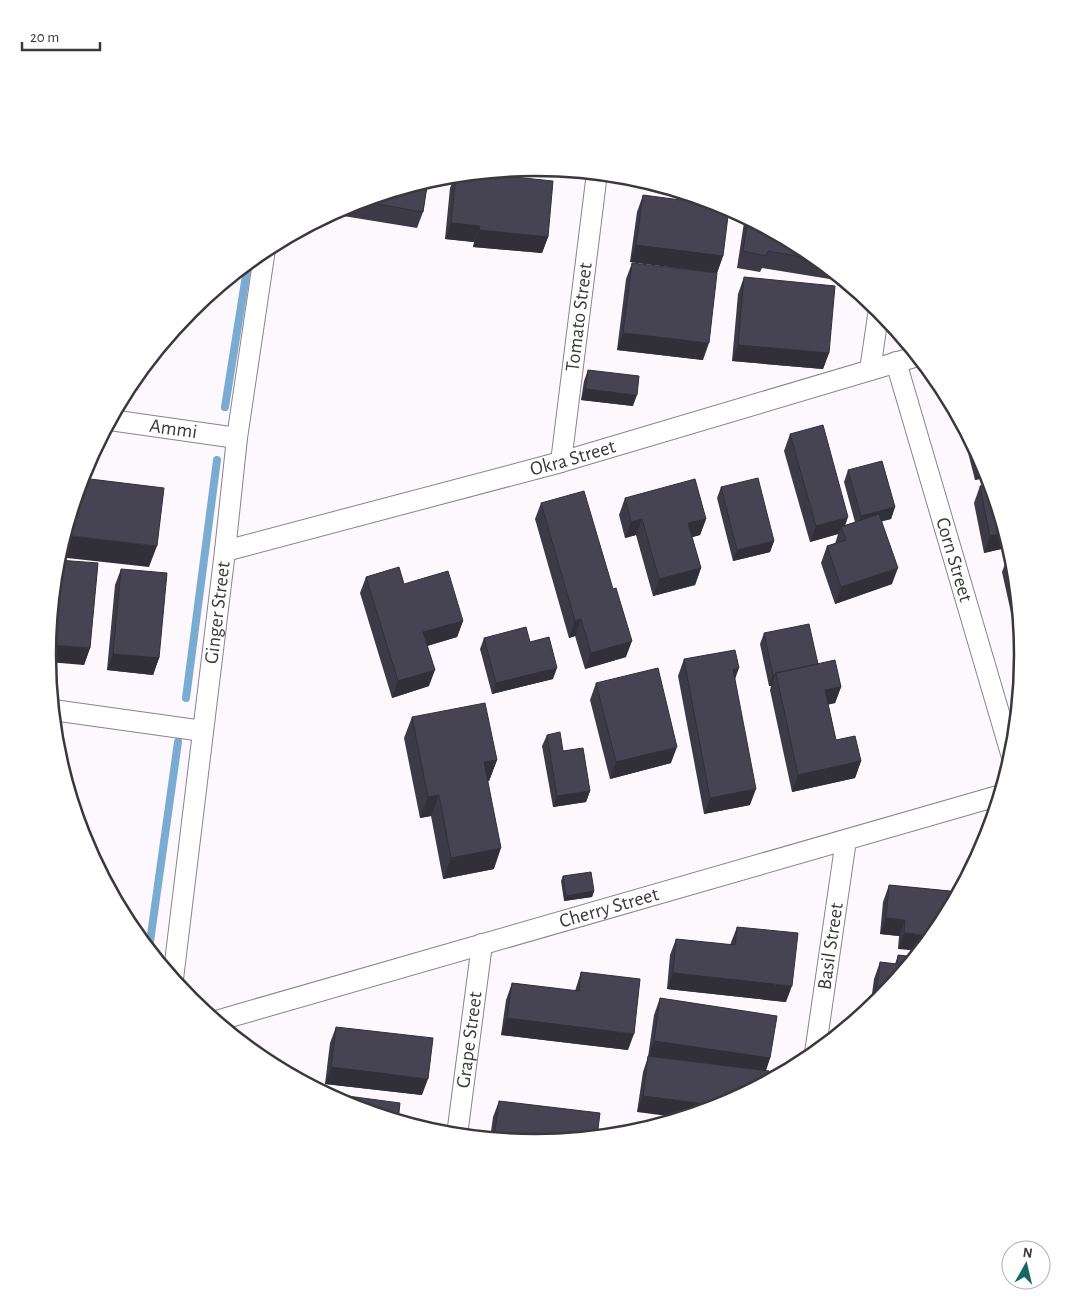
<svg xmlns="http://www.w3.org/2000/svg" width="1071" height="1310" font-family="'Alegreya Sans',sans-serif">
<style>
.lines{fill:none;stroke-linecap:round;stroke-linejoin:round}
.stream{stroke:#7aacd2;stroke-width:8}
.street-casing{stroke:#8c818e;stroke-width:22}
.street{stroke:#fff;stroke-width:20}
.wall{fill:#3c3a47}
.shaded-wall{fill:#313039}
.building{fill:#464452;stroke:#313039}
.labels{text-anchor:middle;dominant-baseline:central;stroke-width:5;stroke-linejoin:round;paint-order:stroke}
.street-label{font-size:20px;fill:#3c373d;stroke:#fff}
.rim{fill:none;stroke:#3c373d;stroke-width:2.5}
</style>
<rect width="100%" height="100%" fill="#fdf8fe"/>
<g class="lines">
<!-- stream -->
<path class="stream" d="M225 407 248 263
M186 698 217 460
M149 949 178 742"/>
<defs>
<g id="street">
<path id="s1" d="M896 362 1012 757"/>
<path d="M870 370 879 309"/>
<path id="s2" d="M110 420 237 438"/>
<path id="s3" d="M561 462 597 173"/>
<path id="s4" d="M225 551 561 462 918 356"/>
<path d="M53 710 203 731"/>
<path id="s5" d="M173 979 225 551 237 438 265 249"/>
<path id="s6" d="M216 1021 1001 795"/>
<path id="s7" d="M815 1053 846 840"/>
<path id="s8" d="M457 1135 482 944"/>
</g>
</defs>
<!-- street casing -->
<use href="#street" class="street-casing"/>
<!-- street -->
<use href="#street" class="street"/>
</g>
<!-- wall -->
<path class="wall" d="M475 173 548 237 542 253 473 247 474 242 445 239 450 188 455 175Z
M428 180 423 212 417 228 331 214 349 204Z
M643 195 723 256 717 273 630 262 637 212Z
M745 216 807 249 842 279V281L762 268 760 272 737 268Z
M632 263 703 360 617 350 626 279Z
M744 277 829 353 823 369 732 361 738 294Z
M588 370 633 406 581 400 584 381Z
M962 423 986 469 989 477 975 480 961 425Z
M790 434 845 525 855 522 844 482 848 470 895 507 891 519 882 521 892 584 835 604 821 563 827 546 835 544 838 534 810 542 784 451Z
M991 484 1010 547 984 553 974 503 980 486Z
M721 487 774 541 770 552 733 561 717 498Z
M625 498 706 519 700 535 692 537 701 568 695 585 653 596 636 535 625 538 619 515Z
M541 503 626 657 585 669 575 636 569 638 535 519Z
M1008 556 1014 560 1020 615 1012 617 1002 572Z
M58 560 90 648 84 665 48 655 57 563Z
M121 569 159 658 153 675 107 670 115 585Z
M366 577 404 584 463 621 457 637 427 646 429 686 392 698 360 593Z
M764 633 818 664 841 687 835 703 828 704 836 740 861 761 855 778 792 792 770 690 771 686H769L760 644Z
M484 638 530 642 553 679 492 694 480 649Z
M684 659 735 679 750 805 704 814 678 676Z
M596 683 671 763 610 779 590 700Z
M412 717 497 760 489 781H488L494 869 443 879 431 816 420 818 404 738Z
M547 735 563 751 590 791 586 802 553 807 542 746Z
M563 876 594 891 592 897 564 901 561 881Z
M889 885 960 892 898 949 899 936 880 934 883 902Z
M737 927 786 1002 667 989 670 955 676 939 730 945Z
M898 955 916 957 880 1000 870 1009 874 979 880 962 895 964Z
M581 972 628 1050 501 1035 506 1000 512 983 575 991Z
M660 998 770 1058 766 1071 637 1112 643 1072 648 1057 654 1015Z
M336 1027 422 1095 325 1084 330 1043Z
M499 1101 535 1143 490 1139 493 1117Z"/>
<!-- shaded-wall -->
<path class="shaded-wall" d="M451 223 480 226 474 242 445 239Z
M479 230 548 237 542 253 473 247Z
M636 245 723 256 717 273 630 262Z
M623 333 709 343 703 360 617 350Z
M738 345 829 353 823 369 732 361Z
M585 389 637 395 633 406 581 400Z
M986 468 989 477 975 480 979 469Z
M895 507 891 519 857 528 861 516Z
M848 517 843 532 841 527 838 534 810 542 816 526Z
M642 519 636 535 625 538 631 522Z
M706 519 700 535 682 540 688 523Z
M1006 533 1010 547 984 553 990 536Z
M64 535 157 546 149 567 58 557Z
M774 541 770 552 733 561 737 550Z
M701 568 695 585 653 596 659 579Z
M898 568 892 584 835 604 841 587Z
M1018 600 1020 615 1012 617Z
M581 619 575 636 569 638 575 621Z
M463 621 457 637 417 649 423 632Z
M632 641 626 657 585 669 591 653Z
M50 645 90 648 84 665 48 662V652Z
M113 654 159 658 153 675 107 670Z
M557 668 553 679 492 694 496 683Z
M739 668 733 685V669Z
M435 670 429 686 392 698 398 681Z
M773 675H775L771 686H769Z
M841 687 835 703 819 707 825 690Z
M677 747 671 763 610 779 616 762Z
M497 760 489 781 477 783 484 762Z
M861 761 855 778 792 792 798 775Z
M756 789 750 805 704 814 710 798Z
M590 791 586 802 553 807 557 796Z
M439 795 431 816 420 818 428 797Z
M501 848 494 869 443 879 451 858Z
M594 891 592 897 564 901 566 896Z
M886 918 905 920 899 936 880 934Z
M904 933 933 936 920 951 898 949Z
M673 973 792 986 786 1002 667 989Z
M507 1018 634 1034 628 1050 501 1035Z
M654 1041 770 1058 764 1074 648 1057Z
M331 1067 428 1079 422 1095 325 1084Z
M643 1096 723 1106 683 1118 637 1112Z"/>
<!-- building -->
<path class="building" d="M475 173 553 181 548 237 479 230 480 226 451 223 456 175Z
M428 180 423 212 359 201Z
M643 195 726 206 729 208 723 256 636 245Z
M748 218 807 249 819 260 768 251 766 256 743 251Z
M632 263 717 273 709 343 623 333Z
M744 277 835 286 829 353 738 345Z
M588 370 639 376 637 395 585 389Z
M823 425 848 517 816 526 790 434Z
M973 442 986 468 979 469Z
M882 461 895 507 861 516 848 470Z
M82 478 164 488 157 546 64 535Z
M758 478 774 541 737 550 721 487Z
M695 479 706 519 688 523 701 568 659 579 642 519 631 522 625 498Z
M991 484 1006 533 990 536 980 486Z
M584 491 613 589 616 588 632 641 591 653 581 619 575 621 541 503Z
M879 514 898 568 841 587 827 546 846 540 841 527Z
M1013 555 1014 560 1018 600 1008 556Z
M58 560 98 563 90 648 50 645Z
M399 567 404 584 448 571 463 621 423 632 435 670 398 681 366 577Z
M121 569 167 573 159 658 113 654Z
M809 624 818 664 776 673 775 675H773L764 633Z
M526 627 530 642 549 637 557 668 496 683 484 638Z
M735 650 739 668 733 669 756 789 710 798 684 659Z
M835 660 841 687 825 690 836 740 855 736 861 761 798 775 776 673Z
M658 668 677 747 616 762 596 683Z
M485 703 497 760 484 762 501 848 451 858 439 795 428 797 412 717Z
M560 732 563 751 583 748 590 791 557 796 547 735Z
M591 872 594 891 566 896 563 876Z
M889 885 960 892 941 926 933 936 904 933 905 920 886 918Z
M737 927 798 933 792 986 673 973 676 939 735 945Z
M898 955 916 957 880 1000 876 1003H875L880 962 897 964Z
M581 972 640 979 634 1034 507 1018 512 983 579 991Z
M660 998 777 1016 770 1058 654 1041Z
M336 1027 433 1038 428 1079 331 1067Z
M648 1056 769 1071 768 1081 723 1106 643 1096Z
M291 1075 305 1078 304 1082Z
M340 1095 400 1103 398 1121 348 1106 339 1101Z
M499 1101 600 1113 597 1137 535 1143 494 1139Z"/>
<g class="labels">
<!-- street labels -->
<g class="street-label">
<text stroke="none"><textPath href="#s3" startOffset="146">Tomato Street</textPath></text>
<text stroke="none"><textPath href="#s2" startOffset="64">Ammi</textPath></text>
<text stroke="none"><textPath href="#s4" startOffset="360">Okra Street</textPath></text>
<text stroke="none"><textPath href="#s1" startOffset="206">Corn Street</textPath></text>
<text stroke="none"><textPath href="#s5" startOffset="369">Ginger Street</textPath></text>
<text stroke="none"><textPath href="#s6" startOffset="409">Cherry Street</textPath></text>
<text stroke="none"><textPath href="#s7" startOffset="108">Basil Street</textPath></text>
<text stroke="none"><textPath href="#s8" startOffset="96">Grape Street</textPath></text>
</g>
</g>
<!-- crop -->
<path d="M0 0H1071V1310H0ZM56 655a479 479 0 1 1 958 0a479 479 0 1 1-958 0Z" fill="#fff" fill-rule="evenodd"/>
<path class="rim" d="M56 655a479 479 0 1 1 958 0a479 479 0 1 1-958 0Z"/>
<!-- north arrow -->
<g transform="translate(1026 1265) rotate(8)"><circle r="24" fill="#ffffff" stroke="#b1afb1"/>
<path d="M0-4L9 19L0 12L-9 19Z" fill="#196663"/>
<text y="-8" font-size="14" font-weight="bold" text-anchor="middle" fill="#3c373d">N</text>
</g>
<!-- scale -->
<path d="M22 42v8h78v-8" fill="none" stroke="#3c373d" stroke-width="2.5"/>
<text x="30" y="42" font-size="15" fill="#3c373d" stroke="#ffffff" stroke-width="4" paint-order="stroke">20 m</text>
</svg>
